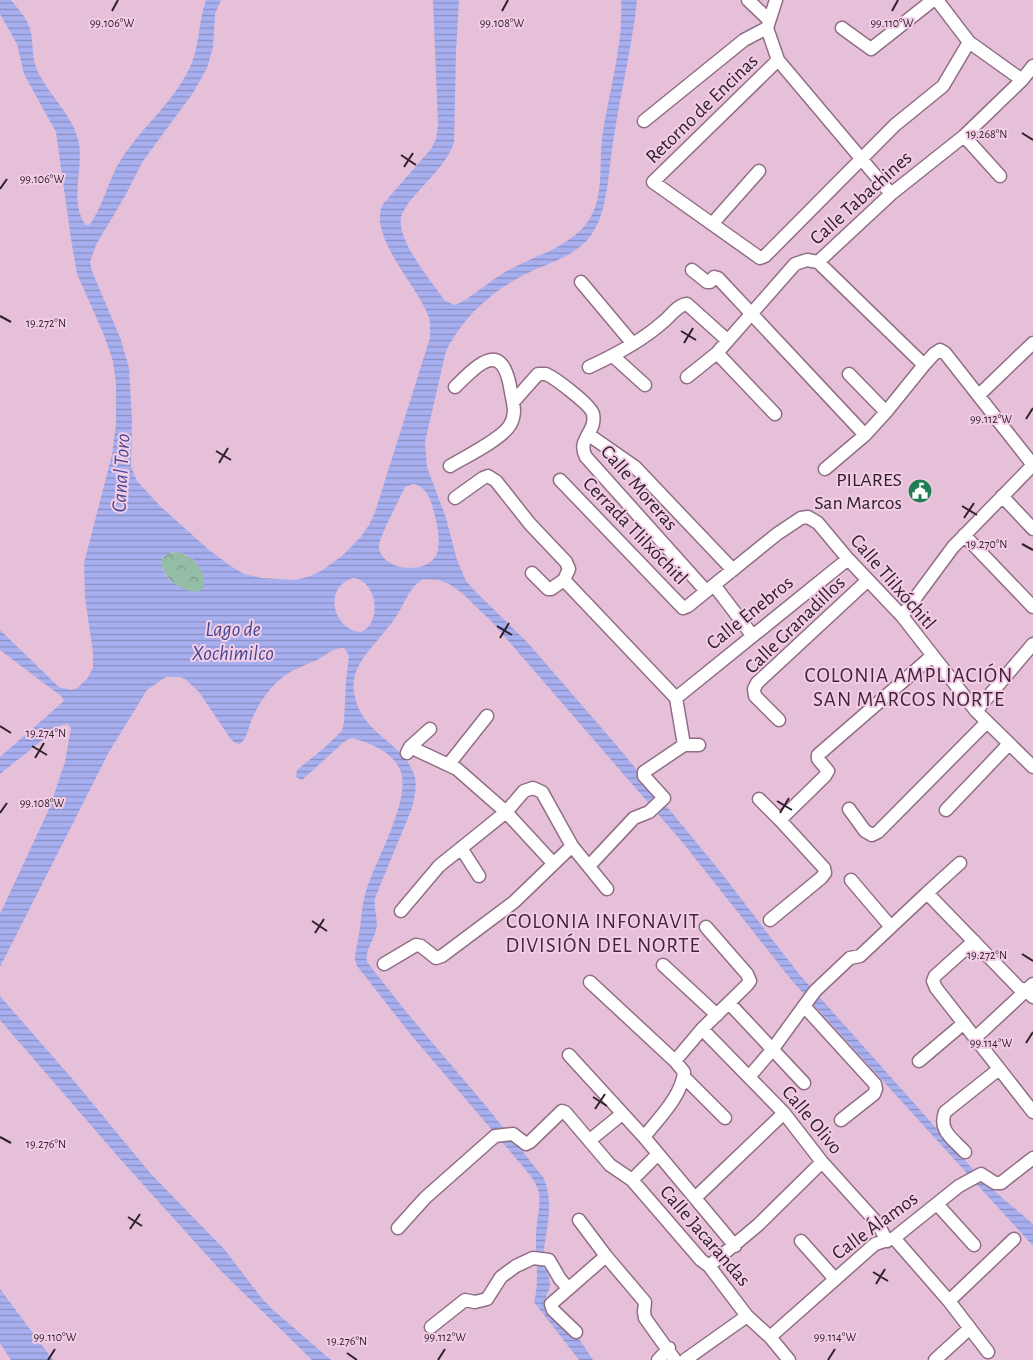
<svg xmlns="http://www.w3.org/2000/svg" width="1033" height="1360" font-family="'Alegreya Sans',sans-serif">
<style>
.park{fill:url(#park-crowns)}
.water{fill:url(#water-rules);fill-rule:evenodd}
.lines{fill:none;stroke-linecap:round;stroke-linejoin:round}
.minor-casing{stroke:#906e85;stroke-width:15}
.minor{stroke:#fff;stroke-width:12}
.ticks{fill:none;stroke:#2f212b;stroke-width:2}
.labels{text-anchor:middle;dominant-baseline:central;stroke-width:4;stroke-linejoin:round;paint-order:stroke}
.street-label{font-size:20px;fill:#2f212b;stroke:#f3cde6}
.poi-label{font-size:20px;fill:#2f212b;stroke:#f3cde6;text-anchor:end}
.water-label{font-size:21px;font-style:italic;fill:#454893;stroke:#f3cde6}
.neighbourhood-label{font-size:21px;letter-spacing:1px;fill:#43253a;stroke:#f3cde6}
.ticks-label{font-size:12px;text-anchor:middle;fill:#2f212b;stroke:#f3cde6;stroke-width:4;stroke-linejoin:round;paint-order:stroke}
</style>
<defs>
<pattern id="park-crowns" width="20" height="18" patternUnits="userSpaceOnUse" patternTransform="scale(1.25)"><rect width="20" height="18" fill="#94bda5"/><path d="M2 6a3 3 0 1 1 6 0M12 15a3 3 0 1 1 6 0" fill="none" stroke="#799987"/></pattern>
<pattern id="water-rules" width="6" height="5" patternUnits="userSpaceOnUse" patternTransform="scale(1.25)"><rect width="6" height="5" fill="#a8afef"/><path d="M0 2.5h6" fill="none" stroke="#898ec2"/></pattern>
</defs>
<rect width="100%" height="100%" fill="#e6c0d9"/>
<!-- park -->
<path class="park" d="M177 552C185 554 191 557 197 564 203 570 211 590 197 593 182 595 159 575 162 558L169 553Z"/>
<!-- water -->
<path class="water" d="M0 0H11C18 9 27 18 30 29 34 43 31 56 37 70 48 94 71 113 78 139 85 166 68 202 86 225H89C100 214 109 179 119 163 139 129 173 104 190 67 200 46 198 22 206 0H221L215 14 213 47 207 68 193 93 143 161 125 196 96 245 90 262 92 271 121 340 129 368 132 421 131 466 137 481 160 506 208 549 229 565 244 574 261 578 296 580 310 576 321 571 342 556 360 538 369 525 375 512 430 338C430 330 431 323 428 315 418 287 367 235 383 204L431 149 436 139 438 125 433 0H459L456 51 454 143C448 159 437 171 425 184 417 193 407 203 402 214 393 237 432 282 445 301L455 305C472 298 486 283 502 274 530 256 570 249 589 220 604 197 599 165 602 139 608 95 624 44 621 0H637C632 48 620 95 613 143 610 161 609 181 605 199 602 216 595 235 581 246 564 260 543 265 524 275 491 291 462 319 446 351L425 442 427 467 446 518 457 560 466 581 476 592 528 643 618 747 719 870 799 974 986 1184 1033 1224V1246L793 982 683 843 492 622 462 593 449 584 439 580 423 579C410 587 406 600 399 612 395 619 390 625 385 631 375 644 360 658 355 675 353 682 353 690 355 697 363 736 406 743 415 778 417 788 414 799 412 808L375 898C373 909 379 919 376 930 373 942 365 950 367 962L408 1014 486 1106 543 1177C555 1202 546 1230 543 1257 544 1267 550 1276 550 1285 550 1291 545 1294 546 1301L578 1337 593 1360H579L534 1302C540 1280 535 1258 536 1236 536 1222 541 1207 539 1193 537 1184 531 1176 525 1169L412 1036 357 966 355 960C355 951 358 942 359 934 362 917 362 900 368 885 378 857 407 805 402 776 398 754 371 743 352 738L345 741 302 780 296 777 297 770 324 748 342 731 344 722 346 681 349 656 344 648C334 647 325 656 317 660 308 664 300 667 292 671 274 681 261 699 253 717 248 726 248 738 240 744L235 743 230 738 199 692 185 679 180 677H166L147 690 109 752 0 967V914L49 809 65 762 71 728 68 724 61 725 0 774V757L64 701 61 696 0 650V630L59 687 71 690 77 688 87 679 93 668V653L85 598 84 563 112 455 116 424V384L113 361 104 335 77 274 71 239 56 132 24 74 17 44 0 14ZM413 484C424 485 429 496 432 505 436 518 443 546 435 557 423 575 381 570 379 547 379 536 400 499 405 487ZM172 552C208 550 221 616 172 582 165 576 161 568 162 558L166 555ZM353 578C377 580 383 623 361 632 332 629 323 587 353 578Z
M0 996 75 1082 151 1174 225 1250 260 1296 272 1309 331 1360H312L221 1271 121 1160 0 1020Z
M0 1289 53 1360H11L0 1343Z"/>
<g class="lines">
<defs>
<path id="minor" d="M748 0 769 20
M776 0 767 28 778 60 891 194
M937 0 969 42 1022 80
M842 28 871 49 933 0
M778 60 653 182 760 258 765 256 895 125 943 86 969 42
M644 121 744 40 767 28
M964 136 1000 176
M712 224 759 171
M818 262 924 365 934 354 940 350 945 353 1033 465
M692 270 707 282H710L714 277 718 278 865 435
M581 282 633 344
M717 353 775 414
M613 356 645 385
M589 367C615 355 642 341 663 322 671 316 677 305 687 304L727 340
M849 374 886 412
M687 377 717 353 795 264 807 260 818 262 891 194 964 136 1022 80 1033 66
M979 395 1033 343
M514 401 538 374C540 374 544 374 546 374 555 378 591 405 593 414 597 433 576 439 586 457L706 591
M589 435 635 467 733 570
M450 466C465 457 502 439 510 425 517 413 513 404 511 392 503 339 480 362 455 387
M825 469 865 435 886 412 924 365
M560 480 683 608 688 606 777 534 801 518 808 517 818 523 848 559 902 616 976 711 1033 767
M1002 496 1033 529
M455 498 483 478 488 476 496 481 530 524 566 562 569 569 564 580 551 589H548L532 573
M964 535 1033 607
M564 580 676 698 684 745H699
M714 585 752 635
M902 616 953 547 1033 465
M676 698 848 559
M976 711 1033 644
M779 720 755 696 754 689 757 683 868 580
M410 747 457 769 506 812 553 863
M407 753 410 747 430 729
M449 764 487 716
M759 799 780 820
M849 809 865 831 872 835 878 832 986 723
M946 810 1009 744
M461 848 479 876
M589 866 634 818 649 812 664 798 644 776V772L684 745
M851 880 891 927
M927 893 960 863
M401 911 439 866 506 812 524 791 533 788 542 792 572 846 607 889
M770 920 821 878 825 873 824 868 780 820 825 776 828 771 818 759V755L932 656
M974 941 935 976 933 981 936 988 1033 1112
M384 964 416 945 421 946 436 958 442 956 514 902 572 846
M663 965 717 1015
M590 982 675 1061
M729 1003 804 1083
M804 1006 875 1084 876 1089 874 1094 841 1120
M702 1029 784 1113 822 1162 878 1224 887 1241
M975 1038 1033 984
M569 1055 644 1137 735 1246
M919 1061 964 1023
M684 1077 725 1118
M749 1077 772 1050 815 991 850 958 860 956 927 893 1019 988 1026 990 1033 997
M644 1137C658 1119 682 1096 684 1072L675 1061 702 1029 747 985 750 981 747 974 706 927
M590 1140 622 1114
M965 1152C953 1139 938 1131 945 1112L999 1069
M632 1180 658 1154
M696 1197 784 1113
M937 1204 974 1245
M579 1220 606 1256 645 1302 644 1312 645 1318 675 1360
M398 1228 425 1198 495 1136 513 1134 526 1144 530 1142 562 1111 565 1112 610 1165 632 1180 701 1260 709 1266 747 1316 770 1337 789 1360
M894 1238 949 1301 988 1352
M801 1241 835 1279
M709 1266 758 1225 822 1162
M949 1301 1014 1239
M431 1327 465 1300 475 1302 487 1299 501 1277 516 1266 533 1258 549 1260 560 1279 568 1288
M576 1332 553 1310 551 1304 606 1256
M770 1337 875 1244 894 1238 959 1186 981 1174 995 1183H1001L1033 1158
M658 1360 669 1348
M685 1360 747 1316
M935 1360 970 1328"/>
</defs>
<!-- minor casing -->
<use href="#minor" class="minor-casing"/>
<!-- minor -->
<use href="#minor" class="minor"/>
</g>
<!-- ticks -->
<path class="ticks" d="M112 11 118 0M502 11 508 0M892 11 898 0M1022 133 1033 140M401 155 416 165M404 167 413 153M0 189 7 179M0 316 11 322M681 331 696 340M684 343 693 328M1026 419 1033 408M216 451 231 460M219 463 228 448M962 506 977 515M964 518 974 503M1022 544 1033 550M497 626 512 635M500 638 509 623M0 726 11 733M32 746 47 755M35 758 44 743M777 801 792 810M0 813 7 803M780 813 789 798M312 921 327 931M315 933 324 919M1022 954 1033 961M1026 1043 1033 1032M593 1097 607 1106M595 1109 605 1094M0 1137 11 1143M128 1217 142 1226M130 1229 140 1214M873 1272 888 1281M876 1284 885 1269M347 1353 357 1360M48 1360 55 1349M438 1360 445 1349M828 1360 835 1349"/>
<!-- icons -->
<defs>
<symbol id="civic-disc" viewBox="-11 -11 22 22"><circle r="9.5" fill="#217d53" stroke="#f3cde6"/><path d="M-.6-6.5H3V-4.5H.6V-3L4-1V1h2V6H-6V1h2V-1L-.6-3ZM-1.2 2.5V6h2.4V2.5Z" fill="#fff"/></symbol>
</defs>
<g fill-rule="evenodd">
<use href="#civic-disc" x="906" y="477" width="28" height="28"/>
</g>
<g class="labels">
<!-- street labels -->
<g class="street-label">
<text transform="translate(702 109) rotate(-44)">Retorno de Encinas</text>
<text transform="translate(861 198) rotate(-42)">Calle Tabachines</text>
<text transform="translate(639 488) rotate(49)">Calle Moreras</text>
<text transform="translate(635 531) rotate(46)">Cerrada Tlilxóchitl</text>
<text transform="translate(893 582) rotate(49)">Calle Tlilxóchitl</text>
<text transform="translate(750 613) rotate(-39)">Calle Enebros</text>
<text transform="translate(795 625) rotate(-44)">Calle Granadillos</text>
<text transform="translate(812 1120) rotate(50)">Calle Olivo</text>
<text transform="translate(875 1226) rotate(-36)">Calle Álamos</text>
<text transform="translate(705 1236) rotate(49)">Calle Jacarandas</text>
</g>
<!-- poi labels -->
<g class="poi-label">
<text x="902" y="480">PILARES<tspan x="902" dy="23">San Marcos</tspan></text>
</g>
<!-- water labels -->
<g class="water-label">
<text transform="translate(121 473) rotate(-87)">Canal Toro</text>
<text x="233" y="629">Lago de<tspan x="233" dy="24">Xochimilco</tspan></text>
</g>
<!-- neighbourhood labels -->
<g class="neighbourhood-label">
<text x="909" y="675">COLONIA AMPLIACIÓN<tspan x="909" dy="24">SAN MARCOS NORTE</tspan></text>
<text x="603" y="921">COLONIA INFONAVIT<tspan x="603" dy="24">DIVISIÓN DEL NORTE</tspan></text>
</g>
</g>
<g class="ticks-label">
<text x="112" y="27">99.106°W</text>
<text x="502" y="27">99.108°W</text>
<text x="892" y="27">99.110°W</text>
<text x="987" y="138">19.268°N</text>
<text x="42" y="183">99.106°W</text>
<text x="46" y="327">19.272°N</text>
<text x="991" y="423">99.112°W</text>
<text x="987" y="548">19.270°N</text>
<text x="46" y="737">19.274°N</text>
<text x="42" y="807">99.108°W</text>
<text x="987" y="959">19.272°N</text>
<text x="991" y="1047">99.114°W</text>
<text x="46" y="1148">19.276°N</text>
<text x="55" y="1341">99.110°W</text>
<text x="445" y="1341">99.112°W</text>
<text x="835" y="1341">99.114°W</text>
<text x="347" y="1345">19.276°N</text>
</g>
</svg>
